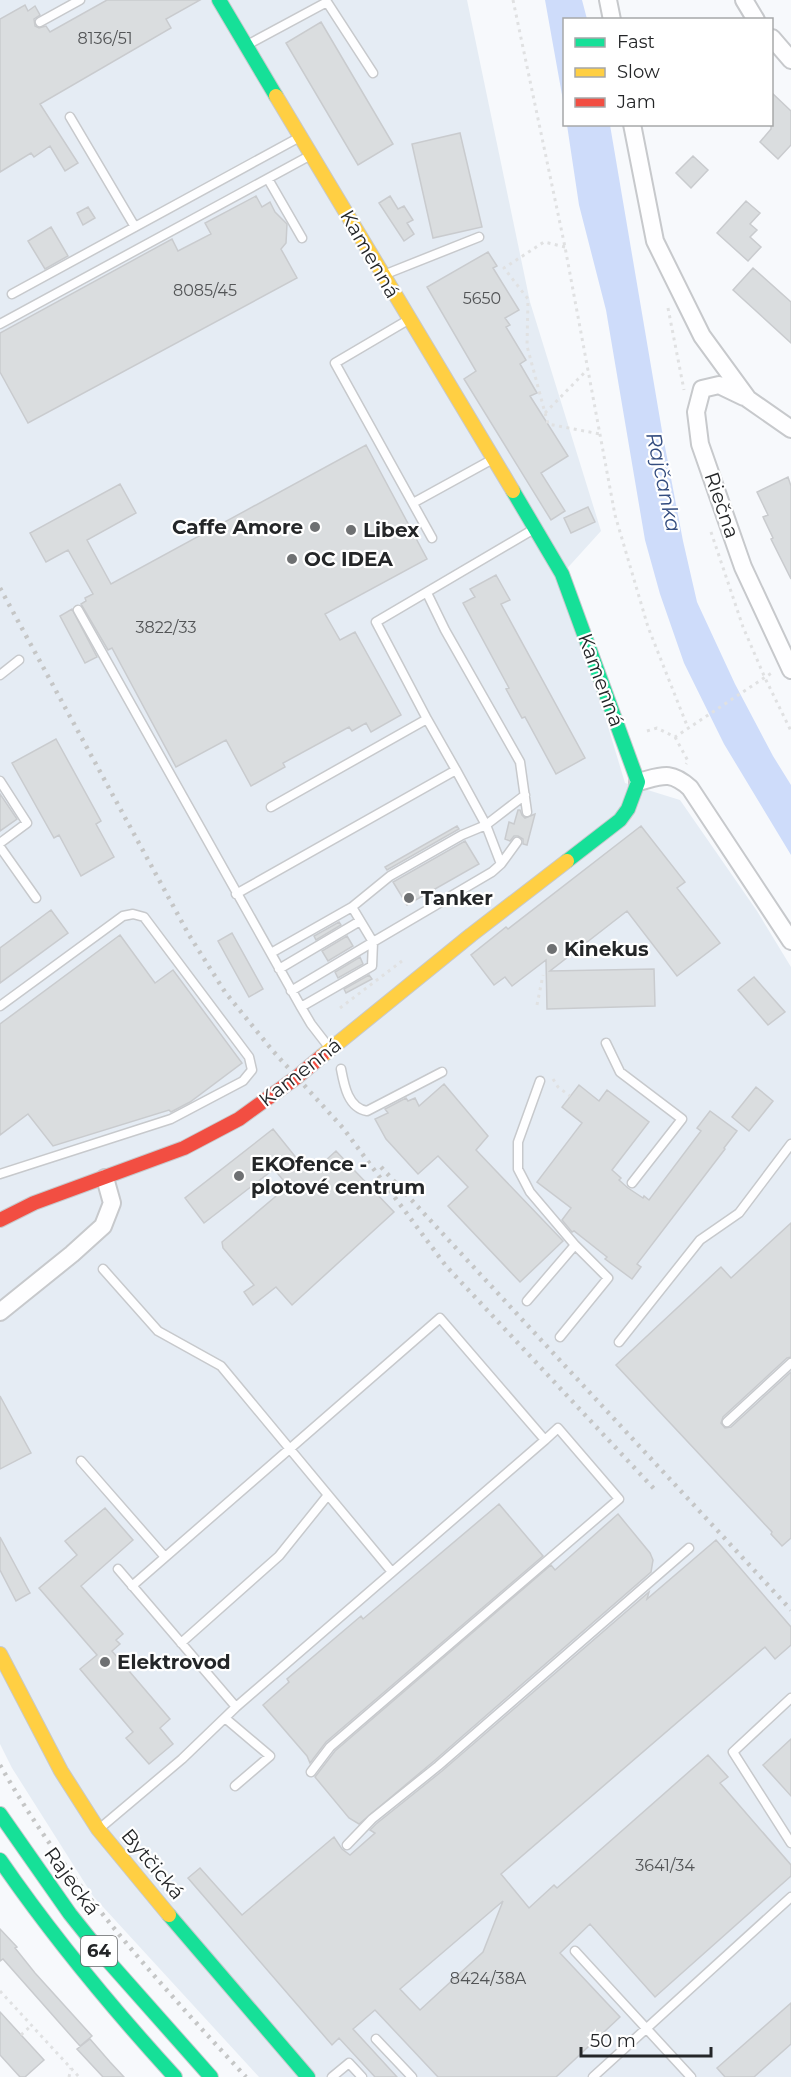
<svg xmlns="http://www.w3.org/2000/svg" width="791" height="2077" font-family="Montserrat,sans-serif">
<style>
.built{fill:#e5ecf4}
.water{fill:#cedcfa}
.building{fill:#dadddf;stroke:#c9cbce;stroke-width:1.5;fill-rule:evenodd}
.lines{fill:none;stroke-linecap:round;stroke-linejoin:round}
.lane-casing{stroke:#c7c9cc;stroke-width:11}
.street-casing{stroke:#c7c9cc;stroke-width:20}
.fast-casing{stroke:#c7c9cc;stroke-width:16}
.slow-casing{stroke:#c7c9cc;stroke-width:16}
.jam-casing{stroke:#c7c9cc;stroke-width:16}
.path{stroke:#e0e1e2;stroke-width:3;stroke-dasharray:3 4.5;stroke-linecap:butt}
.lane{stroke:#fefeff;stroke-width:8}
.street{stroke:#fefeff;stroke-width:16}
.fast{stroke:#16e098;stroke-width:14}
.slow{stroke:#ffcf43;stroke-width:14}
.jam{stroke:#f24e42;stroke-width:14}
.rail{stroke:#c5c6c6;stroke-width:4.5;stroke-dasharray:3 6;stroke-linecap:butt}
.poi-dot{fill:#6e7072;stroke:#fff;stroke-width:2}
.labels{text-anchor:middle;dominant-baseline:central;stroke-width:4.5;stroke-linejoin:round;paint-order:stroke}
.number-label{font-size:16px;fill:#525456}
.shield{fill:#fff;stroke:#666768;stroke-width:1.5}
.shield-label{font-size:18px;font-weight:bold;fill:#242628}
.street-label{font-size:20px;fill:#242628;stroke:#fff}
.poi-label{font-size:20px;font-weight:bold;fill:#242628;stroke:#fff;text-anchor:start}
.water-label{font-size:21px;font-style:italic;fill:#334c7f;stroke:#fff}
</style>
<rect width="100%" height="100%" fill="#f7f9fc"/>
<!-- built -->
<path class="built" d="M0 0H467L530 302 601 531 562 574 625 783 680 800 757 911 791 967V2077H259L93 1896 12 1768 0 1744Z"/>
<!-- water -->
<path class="water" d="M545 0H582L587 19 564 20V106Z
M567 125H610L662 431 683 541 697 602 735 684 773 756 791 785V855L724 744 684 663 660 594 645 540 606 310 579 205Z"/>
<!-- building -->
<path class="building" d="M107 0H200L166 19 171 28 40 104 78 163 65 171 50 146 34 157 31 153 0 172V19L25 5 28 11 35 6 40 15 34 19 35 26 39 28 46 26 50 32Z
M321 22 393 144 358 165 286 43Z
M771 92 791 111V145L778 159 760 142 771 129Z
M460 133 482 227 433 238 412 144Z
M693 156 708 170 691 188 676 173Z
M256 196 262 207 270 202 275 212 287 224 286 243 281 249 297 278 28 423 0 372V333L172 239 178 251 211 234 205 223Z
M390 196 398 209 404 206 413 220 407 223 414 234 404 241 379 203Z
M746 201 760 213 750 224 757 230 750 237 761 247 748 261 717 233Z
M88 207 95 218 83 225 77 213Z
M51 227 68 256 45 269 28 241Z
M488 252 497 266 493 268 519 310 505 318 510 325 506 327 526 360 520 364 537 393 530 396 568 456 541 473 565 511 551 520 464 379 476 371 427 287Z
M753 268 791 302V343L733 290Z
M366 445 427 559 325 614 340 640 355 632 401 715 371 732 366 723 352 731 349 727 283 763 285 767 251 786 226 740 176 767 112 648 108 650 81 604 86 601 85 598 93 594 68 550 46 562 30 533 120 484 136 513 87 540 111 584Z
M788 477 791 486V579L771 539 773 538 763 517 768 515 757 492Z
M588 507 595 522 571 533 564 518Z
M496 575 510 600 501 604 585 758 556 774 525 717 522 718 506 689 509 688 463 603 475 597 470 589Z
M72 609 97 657 85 663 60 616Z
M56 739 101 821 96 824 114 857 81 876 59 835 54 838 12 763Z
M0 794 17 819 0 831Z
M518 810H520L522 815 525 818 535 814 527 845 523 844V839L518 836H514L510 841 505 839 509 822 514 824Z
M457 826 459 829 387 870 385 867Z
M641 826 685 882 677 888 720 943 677 976 627 911 550 971 654 969 655 1006 547 1009 546 960 512 986 505 977 494 985 471 955 506 927 508 929Z
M465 841 479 864 407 905 393 882Z
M51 910 68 933 0 983V948Z
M339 922 341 925 316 940 314 936Z
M232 933 263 989 249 997 218 941Z
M120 935 155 983 173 970 242 1063 190 1102 171 1112 169 1110 53 1146 28 1114 0 1135V1024Z
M347 936 353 946 328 961 322 951Z
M360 957 363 964 338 978 335 972Z
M369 975 372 979 346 993 344 989Z
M754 977 785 1012 768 1025 738 990Z
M444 1084 488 1136 476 1150 563 1241 520 1282 448 1206 468 1187 438 1156 418 1174 386 1139 375 1119 388 1113 385 1109 406 1098 408 1101 415 1098 419 1106Z
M579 1085 599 1101 607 1090 649 1122 612 1170 621 1178 619 1180 628 1188 643 1198 644 1196 649 1200 701 1131 697 1128 710 1111 737 1131 724 1148 725 1149 637 1264 641 1267 632 1279 605 1259 607 1257 574 1231 572 1232 562 1220 571 1208 537 1182 582 1123 562 1107Z
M756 1087 773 1101 749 1131 732 1117Z
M273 1129 306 1170 310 1167 314 1171 336 1151 394 1212 292 1305 276 1287 253 1305 244 1292 254 1285 223 1248 222 1242 288 1186 274 1169 204 1223 185 1198Z
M791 1223V1357L787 1358 723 1417 721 1423 725 1428 731 1427 791 1372V1538L782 1546 771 1534 772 1532 616 1365 721 1267 731 1278Z
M0 1396 31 1453 0 1469Z
M499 1504 543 1556 326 1742 310 1763 307 1756 263 1705 289 1682 287 1679 361 1616 363 1619Z
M105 1508 133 1540 81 1586 123 1634 116 1640 120 1644 112 1651 170 1719 160 1728 173 1744 149 1764 126 1738 133 1732 80 1669 97 1655 39 1588 77 1555 65 1541Z
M618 1514 650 1553 653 1560 651 1572 434 1761 359 1824 349 1818 315 1777 335 1751 551 1565 555 1570Z
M0 1537 30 1593 16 1601 0 1570Z
M716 1540 791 1627V1645L775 1659 765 1647 501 1874 529 1908 554 1885 557 1888 708 1755 728 1777 720 1783 791 1865V1876L655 1997 590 1924 560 1953 620 2017 556 2077H438L375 2010 353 2029 397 2077H375L339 2038 332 2045 188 1878 200 1868 242 1915 334 1837 342 1849 350 1855 375 1833 370 1830 376 1824 442 1771 649 1592 647 1599ZM503 1901 483 1952 420 2010 400 1989Z
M791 1739V1796L763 1765Z
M0 1929 17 1947 15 1948 35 1973 92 2036 80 2046 3 1959 0 1961Z
M791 2003V2044L754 2077H725L717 2068Z
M0 2012 44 2060 25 2077H20L0 2055Z
M90 2039 110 2062 124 2077H103L77 2049Z"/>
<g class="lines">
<defs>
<path id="lane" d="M40 22 80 0
M249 44 327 2 373 73
M70 117 135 227
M268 179 302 238
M386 274 479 237
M12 294 298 138
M408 320 335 363 432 538
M0 324 311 155
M413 503 493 459
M427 593 445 630 520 762 527 812
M78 610 301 1007 311 1024 328 1046
M0 675 19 660
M456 770 427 719 376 622 534 529
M0 781 27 823 0 843
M271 807 427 719
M0 847 36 898
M501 864 517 842
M236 894 456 770 486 825 501 864 492 872 373 942 372 966 301 1007
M352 907 390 876 462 835 486 825 525 795
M271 953 352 907 373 942 291 991
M279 969 360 921
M0 1006 123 916 133 914 144 917 249 1057 252 1070 243 1081 171 1119 0 1174
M606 1043 620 1072 682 1119 632 1183
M341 1069C344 1085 348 1108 367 1111L442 1072
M540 1081 518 1142V1169L530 1192 575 1245 608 1278 560 1337
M103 1269 158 1331 221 1366 392 1572
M527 1301 575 1245
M619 1342 700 1240 739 1213 791 1144
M727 1422 791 1363
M81 1461 165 1557
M118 1569 236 1707
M181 1643 279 1556 328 1495
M791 1698 733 1752 791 1843
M225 1718 270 1756 235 1786
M311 1772 330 1747 619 1499 558 1428 545 1440
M99 1829 182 1759 236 1707 545 1440 440 1318 132 1586
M347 1845 372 1819 438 1766 689 1548
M575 1951 691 2077
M376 2039 412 2077
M332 2077 349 2063 362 2077
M593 2077 791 1897"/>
<path id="street" d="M608 0 612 20
M744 0 756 20
M772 38 791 60
M632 124 655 241 702 336 748 399 791 429
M744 397 719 385 702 389 696 412 700 444 743 567 791 670
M638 782C662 776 670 770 690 788L791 941
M0 1312 72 1254 103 1226 112 1203 105 1178"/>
<path id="fast" d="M219 0 276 96
M513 491 562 574 638 782 628 809 620 820 567 861
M0 1814 70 1914 102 1954 211 2077
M0 1860C53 1937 112 2008 175 2077
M169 1915 308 2077"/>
<path id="slow" d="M276 96 513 491
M322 1056 471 935 567 861
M0 1654 61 1771 98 1829 169 1915"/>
<path id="jam" d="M0 1220 34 1203 184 1148 239 1119 297 1077 322 1056"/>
</defs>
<!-- lane casing -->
<use href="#lane" class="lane-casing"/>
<!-- street casing -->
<use href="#street" class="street-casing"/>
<!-- fast casing -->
<use href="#fast" class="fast-casing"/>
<!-- slow casing -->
<use href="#slow" class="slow-casing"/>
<!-- jam casing -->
<use href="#jam" class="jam-casing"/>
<!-- path -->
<path class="path" d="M513 0 565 247 615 515 648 627 688 728
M565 247 544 242 504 268 528 299 527 346 548 424 600 434
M668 308 684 390
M545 413 588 369
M711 532 743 627 765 678 791 731
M647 731 657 728 675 737 773 672
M675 737 688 761 686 764
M537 1005 543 975
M340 1008 402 961
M553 1079 558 1087 570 1096
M0 1991 79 2077
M21 2035 32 2025
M69 2077 71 2068"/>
<!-- lane -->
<use href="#lane" class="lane"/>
<!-- street -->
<use href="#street" class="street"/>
<!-- fast -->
<use href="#fast" class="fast"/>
<!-- slow -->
<use href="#slow" class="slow"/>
<!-- jam -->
<use href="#jam" class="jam"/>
<!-- rail -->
<path class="rail" d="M0 588 189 935 225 992 272 1050 343 1128 446 1266 657 1492
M381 1167 791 1610
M0 1765C66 1881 155 1979 246 2077"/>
</g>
<!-- markers -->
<g class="poi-dot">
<circle cx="315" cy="527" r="6"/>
<circle cx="351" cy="530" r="6"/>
<circle cx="292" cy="559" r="6"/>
<circle cx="409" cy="898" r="6"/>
<circle cx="552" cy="949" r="6"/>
<circle cx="239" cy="1176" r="6"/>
<circle cx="105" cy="1662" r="6"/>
</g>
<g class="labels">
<!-- number labels -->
<g class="number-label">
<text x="105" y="38">8136/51</text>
<text x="205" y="290">8085/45</text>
<text x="482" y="298">5650</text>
<text x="166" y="627">3822/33</text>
<text x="665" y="1865">3641/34</text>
<text x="488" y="1978">8424/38A</text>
</g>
<!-- shield labels -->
<rect class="shield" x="81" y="1936" width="36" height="30" rx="4.5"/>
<g class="shield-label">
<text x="99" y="1951">64</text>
</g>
<!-- street labels -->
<g class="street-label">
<text transform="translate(370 254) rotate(60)">Kamenná</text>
<text transform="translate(722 505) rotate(71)">Riečna</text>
<text transform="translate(601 680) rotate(70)">Kamenná</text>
<text transform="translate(300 1072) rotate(-38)">Kamenná</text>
<text transform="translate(153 1864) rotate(50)">Bytčická</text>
<text transform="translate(72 1881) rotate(54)">Rajecká</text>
</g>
<!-- poi labels -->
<g class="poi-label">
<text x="303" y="527" text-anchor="end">Caffe Amore</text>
<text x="363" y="530">Libex</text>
<text x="304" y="559">OC IDEA</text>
<text x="421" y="898">Tanker</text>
<text x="564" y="949">Kinekus</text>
<text x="251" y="1164">EKOfence -<tspan x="251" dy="23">plotové centrum</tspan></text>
<text x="117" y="1662">Elektrovod</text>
</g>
<!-- water labels -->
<g class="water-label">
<text transform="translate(664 482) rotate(78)">Rajčanka</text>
</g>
</g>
<!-- legend -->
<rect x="563" y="18" width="210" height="108" fill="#ffffff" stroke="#a7a8a9" stroke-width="1.5"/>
<rect x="575" y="38" width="30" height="9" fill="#16e098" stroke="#a7a8a9" stroke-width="1.5"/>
<text x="617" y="48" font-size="18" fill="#242628">Fast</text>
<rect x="575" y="68" width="30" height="9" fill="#ffcf43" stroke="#a7a8a9" stroke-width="1.5"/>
<text x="617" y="78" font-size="18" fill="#242628">Slow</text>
<rect x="575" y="98" width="30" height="9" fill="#f24e42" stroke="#a7a8a9" stroke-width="1.5"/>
<text x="617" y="108" font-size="18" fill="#242628">Jam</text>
<!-- scale -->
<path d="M581 2047v9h130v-9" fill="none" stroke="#242628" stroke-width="3"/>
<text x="590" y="2047" font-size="18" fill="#242628" stroke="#ffffff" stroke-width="4.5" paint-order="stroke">50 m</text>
</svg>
